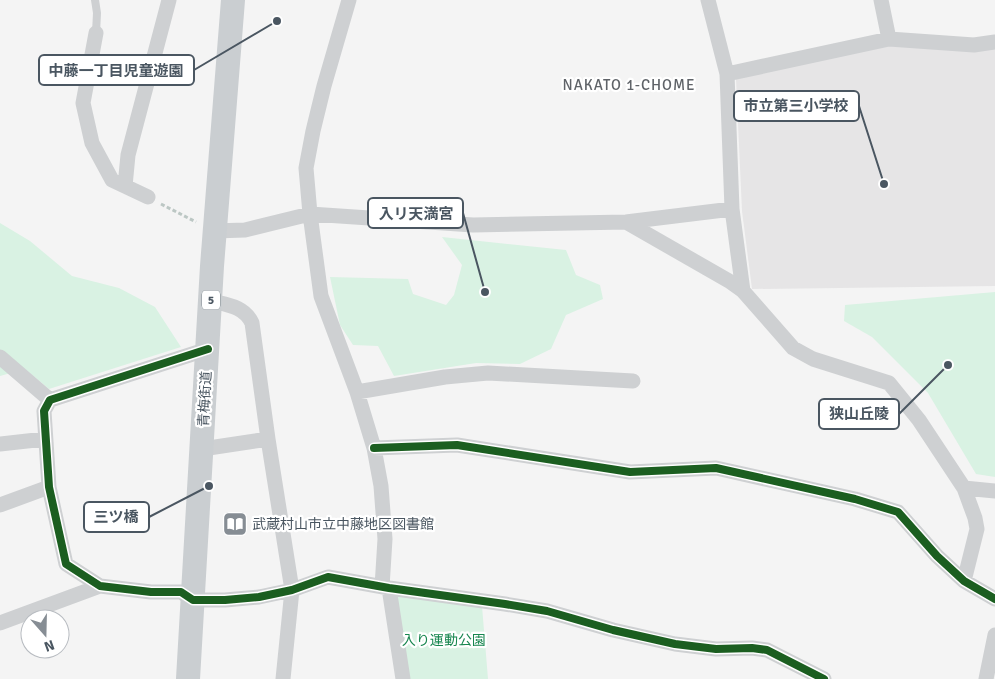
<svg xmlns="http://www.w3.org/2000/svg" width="995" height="679" font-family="Signika,'Noto Sans JP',sans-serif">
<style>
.education{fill:#e6e5e6}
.green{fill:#d9f2e3}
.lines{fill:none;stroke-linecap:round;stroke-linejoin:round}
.path{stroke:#bcc7c4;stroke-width:3;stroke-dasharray:4 2.5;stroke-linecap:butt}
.service{stroke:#ced0d2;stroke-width:8}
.minor{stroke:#ced0d2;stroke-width:15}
.primary{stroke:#caced1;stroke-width:24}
.cycleway-casing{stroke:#fff;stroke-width:11}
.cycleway{stroke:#1b5e20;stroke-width:8}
.labels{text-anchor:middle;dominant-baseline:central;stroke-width:4.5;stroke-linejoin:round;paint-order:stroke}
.shield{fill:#fff;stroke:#808990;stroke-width:1}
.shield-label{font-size:12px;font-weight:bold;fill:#4a5661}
.street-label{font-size:14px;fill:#4a5661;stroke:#fff}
.poi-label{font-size:14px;fill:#4a5661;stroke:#fff;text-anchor:start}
.park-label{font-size:14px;fill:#17864f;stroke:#fff}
.neighbourhood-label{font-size:15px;letter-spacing:1px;fill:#5f6368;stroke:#fff}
.leader{fill:none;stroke:#4a5661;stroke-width:2}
.callout-dot{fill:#4a5661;stroke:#fff;stroke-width:2}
.callout{fill:#fff;stroke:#4a5661;stroke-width:2}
.callout-label{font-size:15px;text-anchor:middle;font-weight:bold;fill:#4a5661}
</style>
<rect width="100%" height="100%" fill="#f4f4f4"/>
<!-- education -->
<path class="education" d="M893 44 995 47V286L752 289 742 211 736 79Z"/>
<!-- green -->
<path class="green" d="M0 223 30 241 72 276 119 288 155 307 181 347 49 389 25 369 0 376Z
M442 237 566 250 576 275 600 285 603 299 566 315 551 349 520 364 476 363 394 376 378 346 353 345 340 325 330 277 408 279 413 294 446 305 454 295 462 265Z
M995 292V477L976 474 928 393 872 337 844 321 845 305Z
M401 595 482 606 488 679H407L394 599Z"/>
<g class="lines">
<!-- path -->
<path class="path" d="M161 204 196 222"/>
<!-- service -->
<path class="service" d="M95 0 97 13 96 33"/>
<!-- minor -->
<path class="minor" d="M349 0 324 86 313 131 306 168 310 214 321 296 357 392 374 448 381 486 385 539 382 587
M708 0 727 74
M881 0 889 39
M96 33 83 103 92 143 112 180 148 197
M125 186 128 155 169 0
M626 222 729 281 743 291 793 348 813 359 889 383 919 420 964 488 975 518 977 529 964 581
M214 231 245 230 310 214 473 225 626 222 732 209
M743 291 732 209 727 74 889 39 974 45 995 42
M211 301C227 305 244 306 252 323L268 439 292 590 283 679
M208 349 50 400 44 411 49 487 66 564 100 586 151 592H181L193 600H225L259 597 292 590 328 577 389 588 505 604 547 611 613 630 675 644 716 649 752 648 767 650 824 679
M0 357 50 400
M357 392 445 377 488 373 633 381
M0 444 45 439
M374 448 457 445 630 472 716 468 855 499 898 512 937 556 964 581 995 599
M202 449 268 439
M964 488 995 491
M0 505 49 487
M389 588 403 679
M0 623 100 586
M986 679 995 635"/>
<!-- primary -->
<path class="primary" d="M188 679 212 266 233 0"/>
<defs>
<path id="cycleway" d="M208 349 50 400 44 411 49 487 66 564 100 586 151 592H181L193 600H225L259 597 292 590 328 577 389 588 505 604 547 611 613 630 675 644 716 649 752 648 767 650 824 679
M374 448 457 445 630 472 716 468 855 499 898 512 937 556 964 581 995 599"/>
</defs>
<!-- cycleway casing -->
<use href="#cycleway" class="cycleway-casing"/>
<!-- cycleway -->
<use href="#cycleway" class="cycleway"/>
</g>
<!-- icons -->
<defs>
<symbol id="library-square" viewBox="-11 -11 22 22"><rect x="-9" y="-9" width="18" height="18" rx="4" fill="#868d94" stroke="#fff"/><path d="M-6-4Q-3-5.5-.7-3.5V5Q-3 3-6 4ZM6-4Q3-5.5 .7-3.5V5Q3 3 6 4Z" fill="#fff"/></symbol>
</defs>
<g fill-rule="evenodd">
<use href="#library-square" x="221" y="510" width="28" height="28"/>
</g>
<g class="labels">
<!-- shield labels -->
<rect class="shield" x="202" y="290.5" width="18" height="19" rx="4"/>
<g class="shield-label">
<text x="211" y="300">5</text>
</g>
<!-- street labels -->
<g class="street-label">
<text transform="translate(205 399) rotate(-87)">青梅街道</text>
</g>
<!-- poi labels -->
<g class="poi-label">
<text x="252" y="524">武蔵村山市立中藤地区図書館</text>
</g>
<!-- park labels -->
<g class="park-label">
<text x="444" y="640">入り運動公園</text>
</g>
<!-- neighbourhood labels -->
<g class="neighbourhood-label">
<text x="629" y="85">NAKATO 1-CHOME</text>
</g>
</g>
<!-- callouts -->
<path class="leader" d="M277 21L194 70M884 184L859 106M485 292L463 213M948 365L899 414M209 486L149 517"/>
<g class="callout-dot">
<circle cx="277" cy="21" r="5"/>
<circle cx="884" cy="184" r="5"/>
<circle cx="485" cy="292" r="5"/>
<circle cx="948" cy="365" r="5"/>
<circle cx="209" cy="486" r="5"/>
</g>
<g class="callout">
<rect x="39" y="55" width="155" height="30" rx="5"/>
<rect x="734" y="91" width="125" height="30" rx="5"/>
<rect x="368" y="198" width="95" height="30" rx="5"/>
<rect x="819" y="399" width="80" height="30" rx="5"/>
<rect x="84" y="502" width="65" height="30" rx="5"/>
</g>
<g class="callout-label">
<text x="116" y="76">中藤一丁目児童遊園</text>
<text x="796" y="111">市立第三小学校</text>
<text x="416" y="219">入リ天満宮</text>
<text x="859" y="419">狭山丘陵</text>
<text x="116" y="522">三ツ橋</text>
</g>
<!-- north arrow -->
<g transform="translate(45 634) rotate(160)"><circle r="24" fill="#ffffff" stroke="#b7bbc0"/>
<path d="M0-4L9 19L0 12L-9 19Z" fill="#868d94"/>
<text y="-8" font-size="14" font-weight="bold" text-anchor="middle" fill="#4a5661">N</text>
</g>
</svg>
